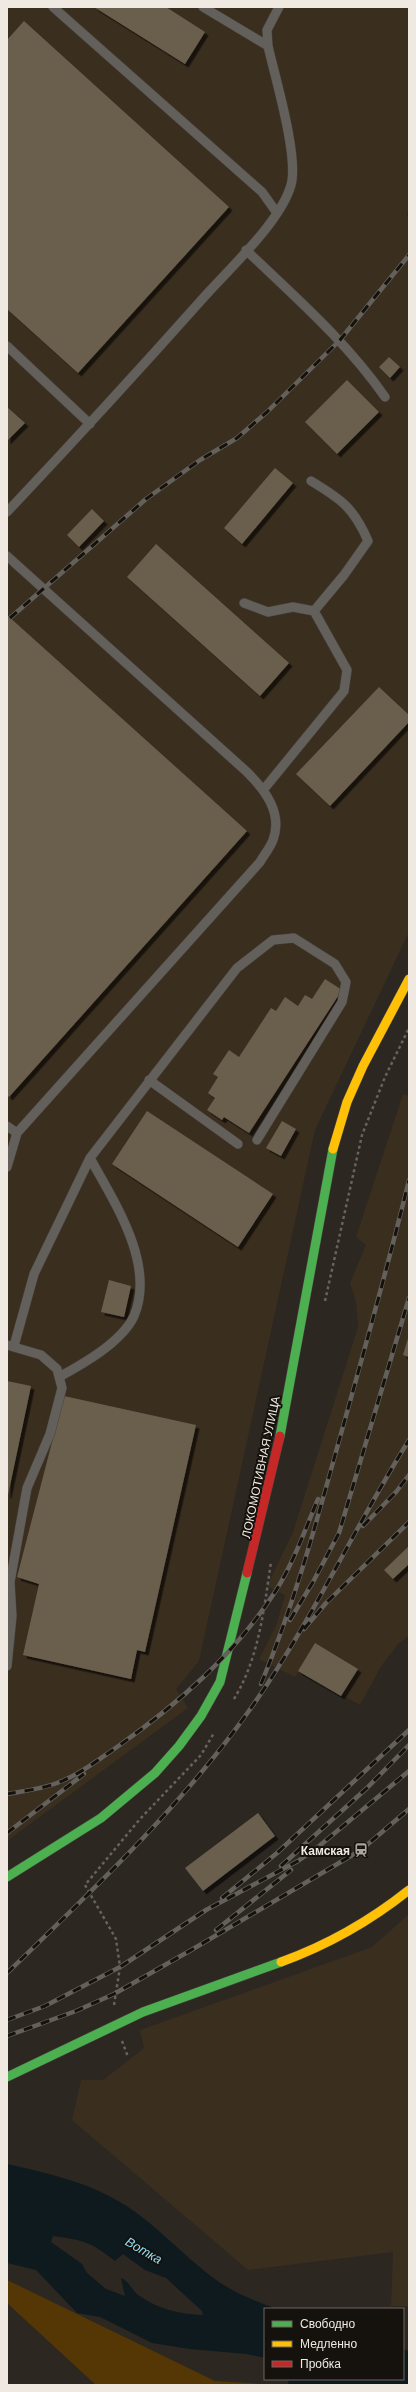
<svg xmlns="http://www.w3.org/2000/svg" width="416" height="2392" font-family="Barlow,sans-serif">
<style>
.built{fill:#3a2e1f}
.green{fill:#553705}
.water{fill:#0e1a1d;fill-rule:evenodd}
.building{fill:#6b5f4e;filter:url(#shadow)}
.lines{fill:none;stroke-linecap:round;stroke-linejoin:round}
.lane-casing{stroke:#48433f;stroke-width:10}
.fast-casing{stroke:#48433f;stroke-width:10}
.slow-casing{stroke:#48433f;stroke-width:10}
.jam-casing{stroke:#48433f;stroke-width:10}
.path{stroke:#67635f;stroke-width:2.5;stroke-dasharray:3 3;stroke-linecap:butt}
.lane{stroke:#635f5a;stroke-width:9}
.fast{stroke:#4caf50;stroke-width:9}
.slow{stroke:#ffc107;stroke-width:9}
.jam{stroke:#c62828;stroke-width:9}
.rail-casing{stroke:#64615c;stroke-width:4.5}
.rail{stroke:#15110c;stroke-width:3;stroke-dasharray:9;stroke-linecap:butt}
.labels{text-anchor:middle;dominant-baseline:central;stroke-width:4;stroke-linejoin:round;paint-order:stroke}
.street-label{font-size:12px;fill:#efe9e2;stroke:#15110c}
.poi-label{font-size:12px;font-weight:bold;fill:#efe9e2;stroke:#15110c;text-anchor:end}
.water-label{font-size:13px;font-style:italic;fill:#8edbf4;stroke:#15110c}
</style>
<defs>
<filter id="shadow"><feDropShadow dx="3.5" dy="3.5" stdDeviation="0" flood-color="#0009"/></filter>
</defs>
<rect width="100%" height="100%" fill="#2c2721"/>
<!-- built -->
<path class="built" d="M7 7H409V208L407 215 409 217V932L315 1130 199 1661 176 1689 188 1708 7 1841Z
M403 1094 409 1096V1636L398 1644 382 1665 360 1705 299 1671 295 1677 259 1659 276 1626 285 1595 267 1586 293 1532 358 1327 356 1302 350 1283 366 1245 356 1237Z
M409 1914V2306H391L393 2252 248 2270 72 2120 81 2080H103L144 2048 140 2030 372 1947Z"/>
<!-- green -->
<path class="green" d="M7 2280 215 2381 280 2385H96L7 2303Z"/>
<!-- water -->
<path class="water" d="M7 2164C43 2172 79 2180 111 2197 152 2218 182 2256 219 2282 237 2294 257 2302 277 2309H265V2358L247 2354 190 2349 152 2343 100 2317 77 2313 36 2270 7 2263ZM53 2236C84 2240 91 2242 115 2261L123 2254 145 2270 166 2278 202 2311 203 2315C179 2314 158 2309 138 2295 131 2289 130 2282 121 2278L125 2296 106 2289 87 2273 82 2264 51 2242Z
M403 2349 409 2351V2385L288 2384 289 2379H403Z"/>
<!-- building -->
<path class="building" d="M94 7H166L205 32 185 64Z
M24 21 229 207 78 373 7 309V40Z
M389 357 400 367 390 378 379 367Z
M347 380 379 412 337 454 305 422Z
M7 407 25 423 7 441Z
M275 468 293 483 242 544 224 528Z
M92 509 104 521 79 547 67 535Z
M156 544 289 663 260 696 127 577Z
M7 615 247 831 9 1097 7 1095Z
M379 687 409 715V722L330 806 296 774Z
M325 979 342 990 249 1133 224 1117 222 1120 207 1110 215 1098 208 1093 218 1077 213 1074 229 1050 239 1057 271 1008 276 1011 285 997 298 1006 305 995 312 999Z
M147 1111 273 1194 238 1247 112 1164Z
M282 1121 296 1129 281 1156 266 1148Z
M109 1280 131 1286 124 1317 101 1312Z
M409 1335V1357L403 1355Z
M7 1381 31 1386 8 1495H7Z
M64 1396 196 1425 145 1652 137 1650 131 1679 23 1655 39 1584 17 1577Z
M409 1546V1564L393 1579 384 1570Z
M315 1643 358 1669 341 1696 298 1671Z
M258 1813 275 1836 203 1891 185 1868Z"/>
<g class="lines">
<defs>
<path id="lane" d="M53 7 262 192 277 213
M203 7 268 46
M246 250C295 297 346 341 385 397
M7 346 90 424
M311 481C341 499 354 508 368 541L344 575 314 611
M7 512C74 441 140 369 205 296 231 267 281 221 291 185 299 157 275 77 268 46L267 30 279 7
M7 556 247 772C265 790 283 813 273 840 270 848 264 855 260 862L17 1133 7 1167
M244 603 268 612 293 607 314 611 347 670 344 691 264 789
M149 1080 238 1144
M7 1126 17 1133
M7 1345 41 1355 57 1369 62 1388 50 1434 27 1488 10 1582 12 1616 7 1666
M14 1346 34 1274 90 1158 237 968 273 940 294 938 335 964 346 982 342 1002 257 1140
M59 1377C83 1364 122 1342 134 1316 156 1264 114 1202 90 1158"/>
<path id="fast" d="M280 1436 333 1149
M7 1877 101 1818 155 1773 179 1746 201 1716 220 1682 247 1573
M7 2077 143 2012 281 1962"/>
<path id="slow" d="M333 1149 347 1102 363 1066 409 979
M281 1962C328 1945 370 1921 409 1890"/>
<path id="jam" d="M247 1573 280 1436"/>
</defs>
<!-- lane casing -->
<use href="#lane" class="lane-casing"/>
<!-- fast casing -->
<use href="#fast" class="fast-casing"/>
<!-- slow casing -->
<use href="#slow" class="slow-casing"/>
<!-- jam casing -->
<use href="#jam" class="jam-casing"/>
<!-- path -->
<path class="path" d="M325 1301 362 1135 385 1077 409 1028
M234 1699C259 1658 264 1609 271 1562
M114 2005 120 1967 116 1939 85 1885 140 1819 201 1755 214 1733
M122 2041 128 2057"/>
<!-- lane -->
<use href="#lane" class="lane"/>
<!-- fast -->
<use href="#fast" class="fast"/>
<!-- slow -->
<use href="#slow" class="slow"/>
<!-- jam -->
<use href="#jam" class="jam"/>
<defs>
<path id="rail" d="M10 618 146 499 200 460 237 438 267 412 340 340 409 255
M363 1526 396 1492 409 1475
M290 1620 313 1582 339 1533 409 1298
M304 1629 326 1603 409 1522
M261 1684C293 1607 315 1528 337 1448 362 1359 387 1270 409 1180
M7 1794C23 1791 42 1789 57 1783 79 1775 98 1760 117 1747 178 1704 234 1655 275 1592 293 1564 305 1530 318 1499
M7 1833 84 1774
M312 1852 409 1771
M281 1866 367 1788 409 1745
M222 1898 277 1853 409 1730
M216 1930 291 1870
M7 1973C94 1889 181 1807 251 1708 311 1623 354 1528 409 1440
M7 2020 45 2006 120 1967 206 1910 298 1861 317 1848
M7 2036 76 2011 114 1994 193 1949 361 1850 409 1809"/>
</defs>
<!-- rail casing -->
<use href="#rail" class="rail-casing"/>
<!-- rail -->
<use href="#rail" class="rail"/>
</g>
<!-- icons -->
<defs>
<symbol id="station-bare" viewBox="-9 -9 18 18"><path d="M-3-6H3Q5-6 5-4V2Q5 4 3 4L4.5 6H3L1.5 4h-3L-3 6H-4.5L-3 4Q-5 4-5 2V-4Q-5-6-3-6ZM-3.5-4v3h7v-3ZM-3.5 1v1.5H-2V1ZM2 1v1.5H3.5V1Z" fill="#aba59e" stroke="#15110c" stroke-width="2.5" paint-order="stroke"/></symbol>
</defs>
<g fill-rule="evenodd">
<use href="#station-bare" x="351" y="1840" width="20" height="20"/>
</g>
<g class="labels">
<!-- street labels -->
<g class="street-label">
<text transform="translate(260 1467) rotate(-78)">ЛОКОМОТИВНАЯ УЛИЦА</text>
</g>
<!-- poi labels -->
<g class="poi-label">
<text x="350" y="1850">Камская</text>
</g>
<!-- water labels -->
<g class="water-label">
<text transform="translate(144 2250) rotate(30)">Вотка</text>
</g>
</g>
<!-- border -->
<rect width="416" height="2392" fill="none" stroke="#efe9e2" stroke-width="16"/>
<!-- legend -->
<rect x="264" y="2308" width="140" height="72" fill="#15110c" stroke="#6c6762"/>
<rect x="272" y="2321" width="20" height="6" fill="#4caf50" stroke="#6c6762"/>
<text x="300" y="2328" font-size="12" fill="#efe9e2">Свободно</text>
<rect x="272" y="2341" width="20" height="6" fill="#ffc107" stroke="#6c6762"/>
<text x="300" y="2348" font-size="12" fill="#efe9e2">Медленно</text>
<rect x="272" y="2361" width="20" height="6" fill="#c62828" stroke="#6c6762"/>
<text x="300" y="2368" font-size="12" fill="#efe9e2">Пробка</text>
</svg>
